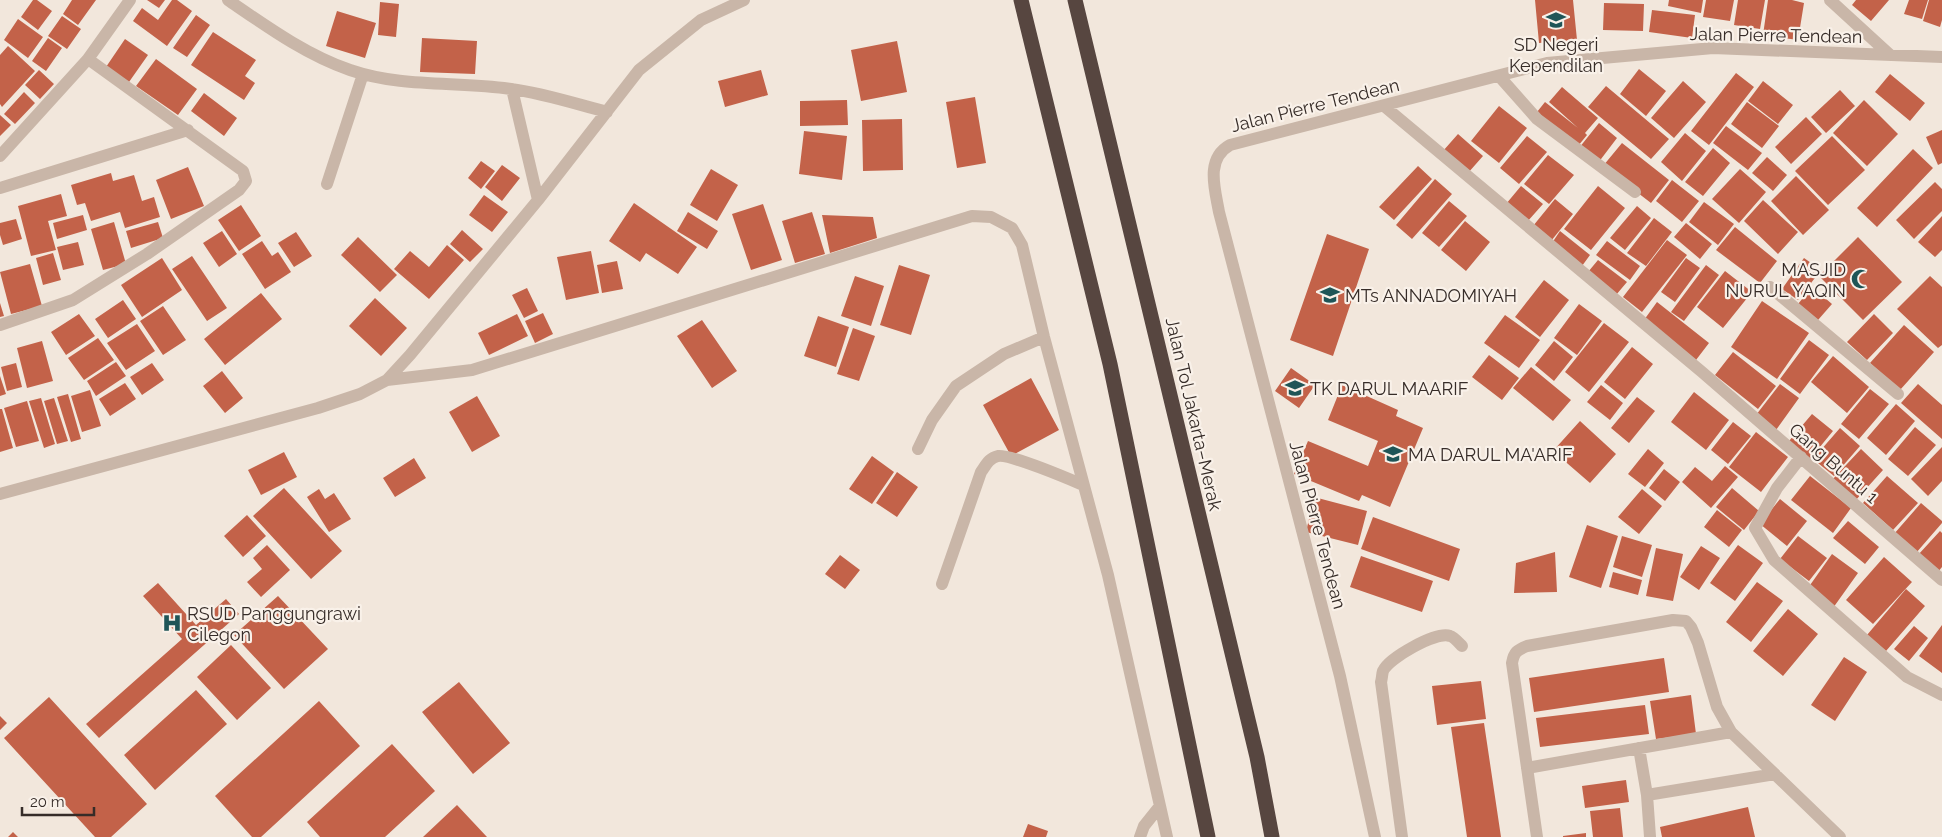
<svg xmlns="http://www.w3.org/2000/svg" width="1942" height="837" font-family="Raleway,sans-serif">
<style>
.building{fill:#c36249}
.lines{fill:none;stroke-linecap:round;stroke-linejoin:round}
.minor{stroke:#c9b6a8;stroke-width:12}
.highway{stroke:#574640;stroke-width:15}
.labels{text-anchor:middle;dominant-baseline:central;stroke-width:4.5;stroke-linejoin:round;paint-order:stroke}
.street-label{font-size:18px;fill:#362c28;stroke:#f9f1e9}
.poi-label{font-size:18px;fill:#362c28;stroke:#f9f1e9;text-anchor:start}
</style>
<rect width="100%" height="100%" fill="#f2e7dc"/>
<!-- building -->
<path class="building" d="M33 0H37L52 11 38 30 21 17Z
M72 0H96L78 25 63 14Z
M147 0H165L159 8Z
M172 0H177L192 11 167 46 133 21 142 8 158 20Z
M1535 0H1573L1577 40 1539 43Z
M1669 0H1703L1701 13 1668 6Z
M1706 0H1734L1730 21 1703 17Z
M1738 0H1765L1760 29 1734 25Z
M1768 0H1792L1804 3 1798 40 1763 35Z
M1856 0H1889L1871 21 1852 5Z
M1909 0H1928L1922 19 1904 14Z
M1929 0H1942V20L1940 27 1923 21Z
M380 2 399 4 396 37 378 35Z
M1604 3 1644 4 1643 31 1603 30Z
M1652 10 1695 15 1692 38 1649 32Z
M337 11 376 23 365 58 326 46Z
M196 15 210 25 187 57 173 48Z
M62 16 81 29 67 49 48 36Z
M18 19 43 37 28 58 4 40Z
M213 32 256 60 245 76 255 83 244 100 191 65Z
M48 38 62 48 46 71 32 61Z
M422 38 477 41 475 74 420 72Z
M125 39 148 55 129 82 106 67Z
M897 41 907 92 861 101 851 50Z
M8 46 35 71 2 107 0 104V55Z
M156 59 197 89 178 115 136 86Z
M1639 69 1666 91 1646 116 1620 94Z
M39 70 54 84 40 99 25 85Z
M761 70 768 95 725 107 718 81Z
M1736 73 1754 87 1709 145 1691 131Z
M1890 74 1925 103 1910 121 1875 92Z
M1683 81 1706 102 1674 138 1651 118Z
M1763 81 1793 105 1778 124 1748 101Z
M1606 86 1669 139 1651 159 1588 107Z
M1562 87 1598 118 1585 133 1587 135 1578 146 1537 112 1545 102 1578 128 1549 102Z
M1840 90 1855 106 1826 133 1811 117Z
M24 92 35 103 15 124 4 114Z
M204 93 237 118 224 136 191 111Z
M975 97 986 163 957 168 946 102Z
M847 100 848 125 800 126V101Z
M1864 100 1898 134 1867 166 1833 133Z
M1747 102 1779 126 1762 148 1731 124Z
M1499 106 1527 128 1499 163 1471 141Z
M0 115 11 125 0 136Z
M1806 117 1822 134 1791 164 1775 147Z
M902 119 903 170 863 171 862 120Z
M1599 123 1617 138 1598 163 1579 148Z
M1726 126 1762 153 1748 170 1713 143Z
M1942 130V163L1938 165 1926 137Z
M804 131 847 136 842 180 799 174Z
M1685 133 1706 151 1682 181 1661 162Z
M1458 134 1483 156 1468 173 1443 151Z
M1527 136 1547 152 1519 184 1500 168Z
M1832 136 1865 170 1828 205 1795 171Z
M1622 143 1669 180 1651 203 1603 166Z
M1713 148 1730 163 1703 196 1685 182Z
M1913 149 1933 168 1877 227 1857 208Z
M1548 155 1574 175 1549 204 1524 184Z
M1767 157 1787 175 1773 191 1752 173Z
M481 161 495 171 481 189 468 178Z
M502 165 520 178 502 201 485 187Z
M1418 166 1432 179 1394 220 1379 207Z
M188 167 204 206 171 219 156 180Z
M711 169 738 185 717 221 690 205Z
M1740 169 1766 192 1739 223 1712 199Z
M111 173 113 181 134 175 142 201 154 197 160 217 125 228 120 212 91 221 85 203 77 205 71 185Z
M1796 176 1829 210 1803 235 1771 201Z
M1435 179 1452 194 1412 239 1396 225Z
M1672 180 1699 201 1682 222 1656 201Z
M1935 182 1942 189V211L1914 239 1896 220Z
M1521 186 1543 204 1527 222 1506 204Z
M1598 186 1625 208 1591 250 1564 229Z
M61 194 67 216 48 221 56 250 31 256 18 206Z
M484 195 508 212 492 232 469 215Z
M1555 199 1573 214 1551 241 1533 226Z
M1763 200 1798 232 1778 254 1744 221Z
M1449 201 1467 216 1439 247 1422 233Z
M1704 202 1734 224 1718 245 1689 222Z
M634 203 697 247 678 274 646 253 640 262 609 241Z
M763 204 782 260 751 270 732 214Z
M241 205 261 236 239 251 218 220Z
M1637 206 1651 218 1625 250 1610 238Z
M688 212 718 231 707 249 677 231Z
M812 212 825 254 795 263 782 221Z
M83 215 87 230 57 239 53 223Z
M822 215 873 217 877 238 830 253Z
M1942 216V250L1935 257 1918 242Z
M1654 218 1672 232 1646 266 1627 253Z
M16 219 22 239 3 245 0 235V223Z
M1465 221 1490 242 1466 271 1441 250Z
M114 222 126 264 103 270 91 229Z
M158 222 163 238 131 248 126 231Z
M1686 223 1712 244 1700 259 1674 237Z
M1735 227 1777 261 1760 283 1716 250Z
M462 230 483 249 470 262 450 244Z
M222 231 237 254 219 267 203 243Z
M1560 231 1590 255 1582 266 1552 243Z
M296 232 312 256 294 267 278 243Z
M1327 234 1369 249 1333 356 1290 340Z
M358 237 397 275 380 292 341 255Z
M1858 237 1902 282 1863 320 1819 276Z
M1667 240 1687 255 1642 312 1623 297Z
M262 241 272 256 278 252 291 272 265 289 242 254Z
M1607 241 1640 266 1630 280 1596 255Z
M78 242 84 265 63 270 57 247Z
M447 245 464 260 429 299 394 269 410 251 429 267Z
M591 251 599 293 566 300 557 257Z
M53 253 61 280 43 285 36 258Z
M192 256 227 308 207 321 172 269Z
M162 258 182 290 142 317 121 285Z
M1686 258 1700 268 1675 302 1661 292Z
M1804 258 1821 270 1798 300 1782 289Z
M1598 260 1627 282 1616 295 1588 272Z
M617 261 623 289 602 293 597 265Z
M30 264 42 306 11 314 0 272Z
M899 265 930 275 911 335 880 325Z
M1706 265 1719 275 1684 321 1671 312Z
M1725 271 1752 292 1723 328 1697 307Z
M855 276 884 286 871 326 841 316Z
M1930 276 1942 287V345L1938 348 1897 309Z
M1544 280 1569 300 1540 337 1515 317Z
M1812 287 1832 304 1818 320 1798 304Z
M527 288 538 311 524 318 512 295Z
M261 293 282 319 225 365 204 339Z
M375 298 407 328 381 356 349 326Z
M123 300 136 319 108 338 95 319Z
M1762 301 1809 333 1777 379 1731 347Z
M1657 302 1709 343 1696 360 1644 320Z
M0 303 4 316 0 317Z
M1579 304 1602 321 1577 355 1554 338Z
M163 306 186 340 163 355 140 321Z
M543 313 553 334 535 343 525 321Z
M79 314 95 336 66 355 51 332Z
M517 314 528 336 489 355 478 333Z
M1874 314 1893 333 1867 360 1847 342Z
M1505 315 1540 340 1519 368 1484 343Z
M818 316 849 327 836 367 804 356Z
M702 320 737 371 712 388 677 336Z
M1604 323 1629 342 1589 392 1565 372Z
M137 324 155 351 126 370 107 343Z
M1904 325 1934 352 1900 390 1870 363Z
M853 328 875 336 859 381 837 374Z
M98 338 114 360 84 380 68 358Z
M1809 340 1829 355 1800 394 1780 379Z
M42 341 53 381 27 388 17 348Z
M1554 341 1573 357 1554 381 1535 365Z
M1632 347 1653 364 1625 399 1604 382Z
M1733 352 1776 386 1758 409 1715 375Z
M1489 355 1519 378 1502 400 1472 377Z
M1833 356 1869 387 1847 413 1811 382Z
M116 362 126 376 96 396 87 381Z
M16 363 22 387 7 391 1 367Z
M152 363 164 380 142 395 130 377Z
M1531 367 1571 400 1553 421 1513 388Z
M1291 368 1315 385 1299 408 1275 391Z
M222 371 243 398 225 413 203 386Z
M0 376 6 394 0 396Z
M1031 378 1059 430 1011 456 983 405Z
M125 383 136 399 110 416 99 399Z
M1780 384 1799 398 1776 430 1756 415Z
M1918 384 1942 405V439L1901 403Z
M1342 385 1398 410 1396 416 1423 428 1390 507 1362 495 1359 501 1294 474 1308 441 1368 466 1378 441 1328 420Z
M1601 385 1623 403 1610 420 1587 402Z
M1870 389 1889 404 1859 439 1841 424Z
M90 390 101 426 82 432 71 396Z
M1694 392 1729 420 1706 450 1671 422Z
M68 394 81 439 71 442 57 397Z
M477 396 500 436 472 452 449 412Z
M1637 397 1655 411 1629 443 1611 428Z
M41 398 55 444 44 448 29 401Z
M54 398 68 441 57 444 44 401Z
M27 401 39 441 16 447 4 408Z
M1896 404 1915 421 1886 455 1867 438Z
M0 409H2L13 448 0 452Z
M1812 414 1833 431 1810 459 1789 441Z
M1580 421 1616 454 1590 483 1553 451Z
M1733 422 1751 436 1728 464 1711 450Z
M1915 427 1936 445 1908 476 1888 459Z
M1840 428 1860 446 1834 476 1813 459Z
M1756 432 1788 457 1761 492 1729 467Z
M1942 447V481L1928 496 1911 479Z
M1648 449 1664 463 1645 487 1628 474Z
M1861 449 1883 470 1855 501 1832 480Z
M284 452 297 477 261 495 248 470Z
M872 456 894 472 872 504 849 489Z
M414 458 426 478 395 497 383 478Z
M1725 466 1738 477 1711 508 1682 482 1695 467 1712 481Z
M1664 469 1680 482 1665 501 1649 488Z
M897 472 918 487 897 517 876 503Z
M1810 476 1851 508 1833 533 1791 500Z
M1887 476 1918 503 1893 530 1863 503Z
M284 488 342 551 311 579 253 516Z
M1732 488 1759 511 1744 530 1716 507Z
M319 489 325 499 334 493 351 519 329 532 307 497Z
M1642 489 1662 506 1639 534 1618 517Z
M1314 497 1367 511 1358 545 1306 532Z
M1780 499 1807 521 1787 546 1760 524Z
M1921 503 1942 521V523L1916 553 1894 534Z
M1717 510 1742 530 1729 547 1704 527Z
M247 515 266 536 243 557 224 536Z
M1373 517 1460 549 1449 581 1361 549Z
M1848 521 1879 547 1865 564 1833 538Z
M1587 525 1618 536 1601 588 1569 577Z
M1940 531 1942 533V567L1937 573 1918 555Z
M1622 536 1652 545 1642 577 1613 567Z
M1798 536 1827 558 1809 581 1780 559Z
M267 545 290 570 261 597 247 582 262 569 253 558Z
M1738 545 1763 563 1735 601 1710 583Z
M1701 546 1720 558 1699 590 1680 577Z
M1656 548 1683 554 1673 601 1646 596Z
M1555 552 1557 592 1514 593 1516 563Z
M1832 554 1858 573 1833 608 1808 588Z
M840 555 860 570 845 589 825 574Z
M1361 556 1433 581 1422 612 1350 587Z
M1884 557 1912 582 1873 624 1846 600Z
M1613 572 1642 580 1638 595 1609 587Z
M1757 582 1783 601 1751 642 1726 622Z
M158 583 196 625 226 599 239 614 99 738 86 724 182 639 143 596Z
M1906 589 1925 606 1886 651 1867 635Z
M278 596 328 649 284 689 234 635Z
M1788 609 1818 634 1783 676 1753 651Z
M1942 625V673L1919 656Z
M1914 626 1928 638 1909 661 1894 649Z
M231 645 271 688 237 720 197 677Z
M1844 657 1867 672 1835 721 1811 705Z
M1664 658 1669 692 1534 712 1529 678Z
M1481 681 1486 719 1437 725 1432 686Z
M459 682 510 743 473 774 422 712Z
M196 690 227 724 155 790 124 755Z
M1691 695 1696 734 1656 739 1650 701Z
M49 697 147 804 111 837H95L4 738Z
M319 701 360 746 261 837H252L215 796Z
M1645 705 1649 734 1540 747 1536 718Z
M0 716 7 723 0 730Z
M1484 723 1501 837H1467L1451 727Z
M392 744 435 791 385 837H320L307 822Z
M1626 780 1629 802 1585 808 1582 786Z
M457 805 487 837H423Z
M1748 807 1755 837H1662L1660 827Z
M1620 808 1623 837H1593L1590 811Z
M1028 824 1048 831 1046 837H1023Z
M13 832 18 837H8Z
M1586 833V837H1563V836Z"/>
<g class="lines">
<!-- minor -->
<path class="minor" d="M228 0C266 26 306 55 350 70 402 88 458 81 511 89 543 93 576 104 607 112
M1830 0 1890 55
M1499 76 1537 119 1635 192
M512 89 538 200
M1384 106 1702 372 1942 580
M0 156 88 59 130 0
M327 184 363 74
M0 188 188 130
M1770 287 1898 394
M0 325 73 300 147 254 239 190 246 181 243 171 88 59
M387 380 472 370 972 216 991 217 1012 228 1022 245 1044 337 1108 575 1167 837
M918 449 932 420 956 386 1004 354 1044 337
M1801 457 1777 488 1755 528 1774 560 1907 677 1942 695
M0 494 318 408 360 394 387 380 410 355 538 200 639 70 701 20 744 0
M942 584 981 472C986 465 989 458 998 456 1010 454 1069 479 1083 485
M1639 748 1647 795 1775 774
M1527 768 1731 732
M1647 795 1650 837
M1140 837 1144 826 1160 806
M1375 837 1340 676 1219 212C1215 189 1205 159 1230 145L1547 63 1713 48 1942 57
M1402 837 1381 682C1382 679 1382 674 1383 671 1389 658 1436 631 1450 636 1454 637 1459 643 1462 646
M1537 837 1512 663C1514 652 1517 650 1527 646L1673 620 1686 621 1691 627 1698 643 1717 707 1731 732 1840 837"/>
<!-- highway -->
<path class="highway" d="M1021 0 1110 364 1208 837
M1075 0 1257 757 1272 837"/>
</g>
<!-- icons -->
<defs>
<symbol id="school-bare" viewBox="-9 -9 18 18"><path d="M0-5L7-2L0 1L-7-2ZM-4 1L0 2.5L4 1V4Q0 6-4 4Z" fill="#1f5557" stroke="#f9f1e9" stroke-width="2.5" paint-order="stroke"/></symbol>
<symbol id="mosque-bare" viewBox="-9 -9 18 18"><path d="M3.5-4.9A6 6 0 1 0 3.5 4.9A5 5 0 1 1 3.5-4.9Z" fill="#1f5557" stroke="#f9f1e9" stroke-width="2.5" paint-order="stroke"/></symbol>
<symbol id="hospital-bare" viewBox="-9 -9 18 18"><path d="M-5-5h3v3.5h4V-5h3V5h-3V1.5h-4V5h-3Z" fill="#1f5557" stroke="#f9f1e9" stroke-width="2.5" paint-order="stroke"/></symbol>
</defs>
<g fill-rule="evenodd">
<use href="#school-bare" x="1542" y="6" width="28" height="28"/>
<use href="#mosque-bare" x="1847" y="265" width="28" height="28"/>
<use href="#school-bare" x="1316" y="281" width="28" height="28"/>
<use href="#school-bare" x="1281" y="374" width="28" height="28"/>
<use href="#school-bare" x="1379" y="440" width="28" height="28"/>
<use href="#hospital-bare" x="158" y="609" width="28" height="28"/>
</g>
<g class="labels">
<!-- street labels -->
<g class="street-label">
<text transform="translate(1776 35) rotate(1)">Jalan Pierre Tendean</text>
<text transform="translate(1315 105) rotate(-14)">Jalan Pierre Tendean</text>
<text transform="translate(1194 414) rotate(77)">Jalan Tol Jakarta–Merak</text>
<text transform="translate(1834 463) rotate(41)">Gang Buntu 1</text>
<text transform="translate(1318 525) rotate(75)">Jalan Pierre Tendean</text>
</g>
<!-- poi labels -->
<g class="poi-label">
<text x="1556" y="44" text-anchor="middle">SD Negeri<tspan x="1556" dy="21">Kependilan</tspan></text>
<text x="1846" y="269" text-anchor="end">MASJID<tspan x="1846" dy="21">NURUL YAQIN</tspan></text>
<text x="1345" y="295">MTs ANNADOMIYAH</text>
<text x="1310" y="388">TK DARUL MAARIF</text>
<text x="1408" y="454">MA DARUL MA'ARIF</text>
<text x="187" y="613">RSUD Panggungrawi<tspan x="187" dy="21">Cilegon</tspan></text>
</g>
</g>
<!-- scale -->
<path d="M22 807v8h72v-8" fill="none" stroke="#362c28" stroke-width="2.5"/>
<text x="30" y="807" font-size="15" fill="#362c28" stroke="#f9f1e9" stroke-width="4" paint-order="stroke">20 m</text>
</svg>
